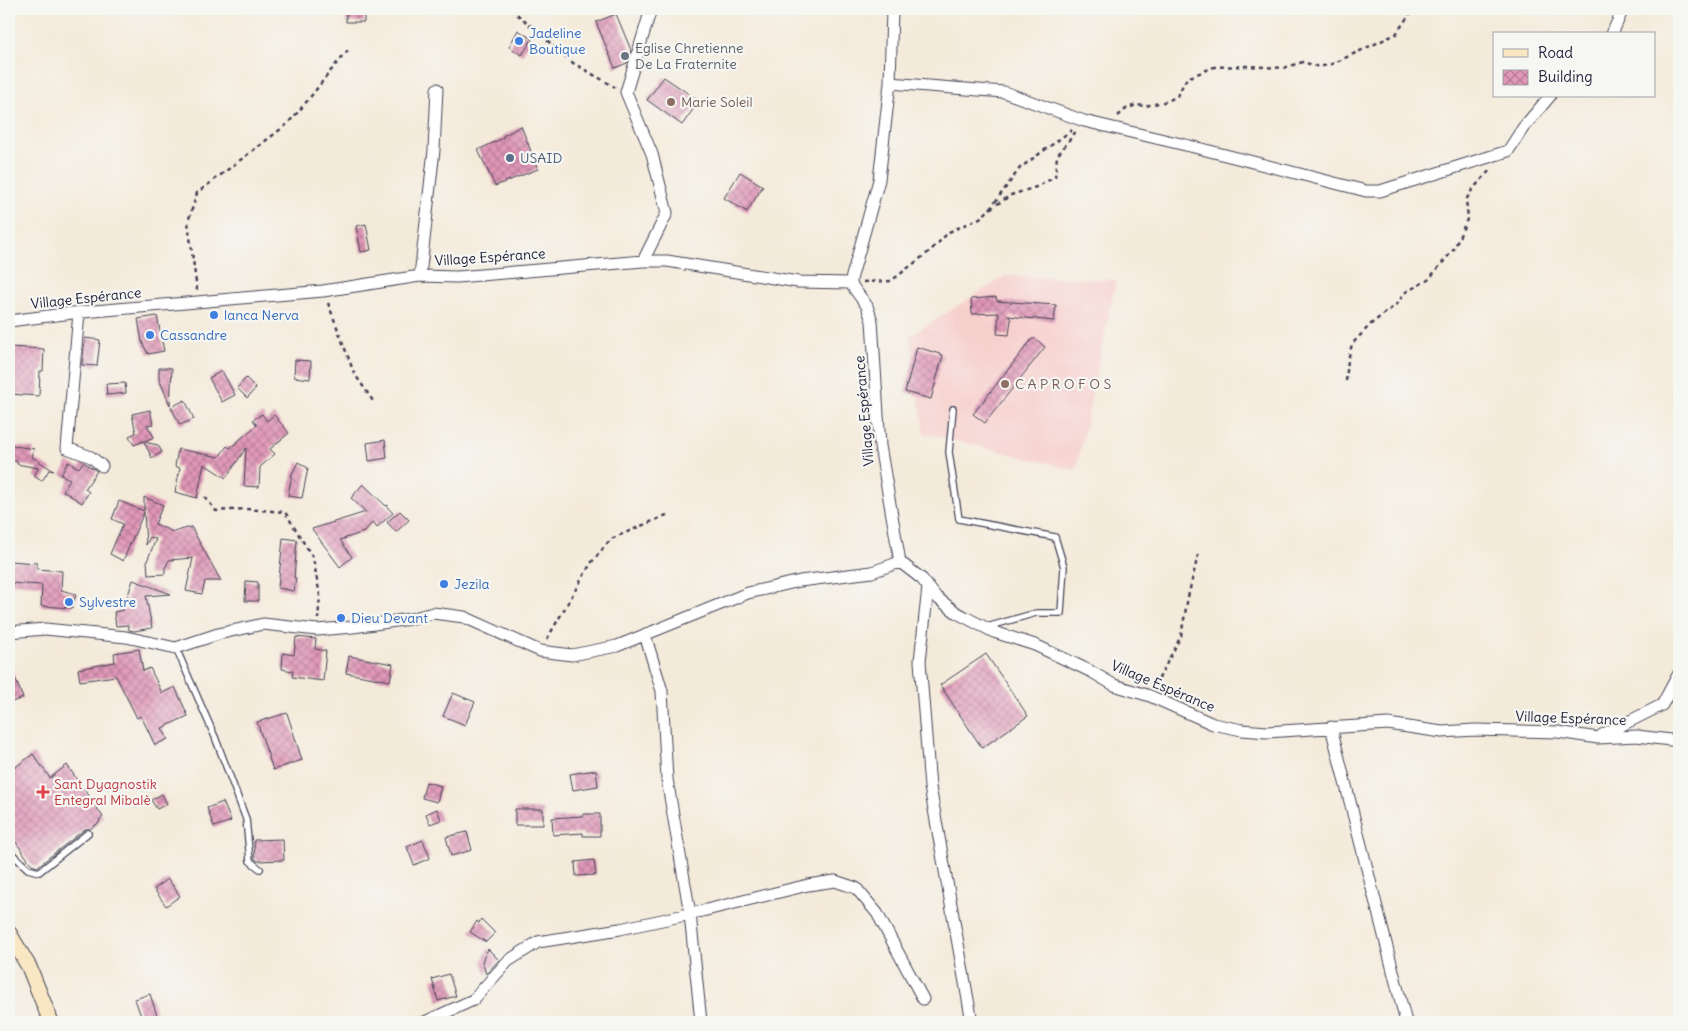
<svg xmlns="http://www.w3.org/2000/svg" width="1688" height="1031" font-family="Delius,sans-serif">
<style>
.built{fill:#f7d0ce}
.building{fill:url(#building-cross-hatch)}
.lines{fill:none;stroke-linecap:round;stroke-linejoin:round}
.lane-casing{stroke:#424053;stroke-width:8}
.street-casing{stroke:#424053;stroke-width:13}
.secondary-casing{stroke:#424053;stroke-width:17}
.path{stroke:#424053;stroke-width:2.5;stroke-dasharray:4 4;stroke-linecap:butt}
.lane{stroke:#fff;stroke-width:5.5}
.street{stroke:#fff;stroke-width:11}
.secondary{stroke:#f9e7c3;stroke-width:15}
.shop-dot{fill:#3f7fe0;stroke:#f6f6f2;stroke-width:2}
.worship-dot{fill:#6b7280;stroke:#f6f6f2;stroke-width:2}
.education-dot{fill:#8d6e63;stroke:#f6f6f2;stroke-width:2}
.service-dot{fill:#5c6f8a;stroke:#f6f6f2;stroke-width:2}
.health-dot{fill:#e0444e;stroke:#f6f6f2;stroke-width:2}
.labels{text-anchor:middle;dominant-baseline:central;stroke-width:4.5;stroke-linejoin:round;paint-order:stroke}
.shop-label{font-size:14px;fill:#366cbe;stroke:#f6f6f2;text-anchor:start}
.worship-label{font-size:14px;fill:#5b616d;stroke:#f6f6f2;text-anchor:start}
.education-label{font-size:14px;fill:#785e54;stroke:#f6f6f2;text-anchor:start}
.service-label{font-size:14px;fill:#4e5e75;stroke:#f6f6f2;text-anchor:start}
.street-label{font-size:14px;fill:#22223b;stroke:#f6f6f2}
.health-label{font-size:14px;fill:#be3a42;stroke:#f6f6f2;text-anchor:start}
</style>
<defs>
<pattern id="building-cross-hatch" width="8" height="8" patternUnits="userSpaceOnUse" patternTransform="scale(1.25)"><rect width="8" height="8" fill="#e198b8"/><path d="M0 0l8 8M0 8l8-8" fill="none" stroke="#b67c97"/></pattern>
</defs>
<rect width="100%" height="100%" fill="#f6f6f2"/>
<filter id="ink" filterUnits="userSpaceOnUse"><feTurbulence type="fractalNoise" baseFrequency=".02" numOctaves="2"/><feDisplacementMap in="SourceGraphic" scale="10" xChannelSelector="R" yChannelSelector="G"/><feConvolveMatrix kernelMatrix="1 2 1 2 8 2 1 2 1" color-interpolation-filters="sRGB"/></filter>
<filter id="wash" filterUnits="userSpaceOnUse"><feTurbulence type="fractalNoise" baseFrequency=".0096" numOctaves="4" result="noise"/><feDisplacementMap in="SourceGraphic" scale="20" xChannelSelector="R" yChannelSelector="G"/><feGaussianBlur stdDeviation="1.12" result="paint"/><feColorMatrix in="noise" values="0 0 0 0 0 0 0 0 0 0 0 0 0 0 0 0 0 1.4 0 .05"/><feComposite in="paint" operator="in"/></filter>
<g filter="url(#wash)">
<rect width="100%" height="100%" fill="#f4eada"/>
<!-- built -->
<path class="built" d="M1005 276 1116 280 1076 470 924 433 910 336Z"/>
<g id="blocks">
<!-- building -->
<path class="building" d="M346 9H364V22H346Z
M616 14 631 50 627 63 615 68 596 22Z
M518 30 532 39 522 55 509 47Z
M664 77 699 101 682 125 647 100Z
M521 126 538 169 495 186 478 150 503 138V136Z
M740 172 763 186 747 212 724 198Z
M366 224 371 250 361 252 356 226Z
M996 297 997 301 1056 305 1054 321 1008 316 1011 319 1009 335 997 334 999 313 972 314 971 299Z
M157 316 164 351 148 354 142 342 138 319Z
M85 338 100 340 97 366 82 365Z
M1032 339H1036L1045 347 985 423 973 414Z
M9 347 44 349 43 371H40L39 396 9 394Z
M917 347 943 355 931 399 905 392Z
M295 360 311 361 310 379 294 377Z
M159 368H172L170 405 159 379Z
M222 371 235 395 222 402 209 378Z
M246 378 256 388 247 398 237 388Z
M125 383 126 393 107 395 106 384Z
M185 400 194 419 180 425 171 407Z
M150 410 153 424 147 425 154 437 134 445 129 436 136 433 132 414Z
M262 414 267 421 274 415 289 433 270 449 275 454 260 467 259 487 244 486 246 448 226 478 204 464 197 498 175 492 180 468 175 466 178 449 219 457 227 446 230 448 257 425 253 420Z
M385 440 387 458 369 461 367 443Z
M144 442 158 445 162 452 152 458Z
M9 445 34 449 32 457 54 471 49 470 42 481 34 476 38 468 17 464V461H9Z
M68 462 79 468 83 462 97 471 85 489 89 492 82 503 63 491 70 479 61 475Z
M298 462 308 468 302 498 288 496 292 474Z
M363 484 386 506 388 505 387 507 393 513 377 527 373 522 364 532 340 540 352 557 340 567 312 529 366 512 351 498Z
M144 497 163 505 155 524 173 532 191 527 221 581H205L202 594 186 591 193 558 169 560 165 568V574L148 575 147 561 156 539 150 537 146 545 144 512 123 561 110 554 123 524 112 519 119 501 144 511Z
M400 511 409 520 396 532 387 522Z
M283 538 297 540 294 578H296L294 591 278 588Z
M9 561 37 563V569L62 571 61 590 76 594 72 608 41 606 42 585 9 583Z
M133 580 171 594 146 596 152 628 134 631 129 630 128 625 116 626 114 612 123 610Z
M246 581 258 582V601H245Z
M296 637 316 639 315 649 326 651 323 681 292 677 293 671 282 669 283 653 294 655Z
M139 649 143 671 150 668 162 693 175 687 188 716 162 728 168 739 155 745 141 716 137 718 116 676 80 681 78 669 115 662 114 653Z
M986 654 1028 716 982 748 940 685Z
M349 656 393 664 390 681 346 673Z
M9 663 23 698 9 703Z
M453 693 475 702 465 725 443 716Z
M287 713 302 760 273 770 257 722Z
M33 754 50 778 67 765 103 817 99 820 100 822 90 829H85L37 867 32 865 15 841 9 845V772Z
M596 770 598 786 573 790 570 774Z
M426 782 441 786 437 802 422 798Z
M162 794 167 804 157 809 151 800Z
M223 802 231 821 214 827 207 808Z
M437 809 441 820 430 824 426 814Z
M515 809H543V825H515Z
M583 814H600V836H583V833L553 835 552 818 583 816Z
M467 832 472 850 451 856 446 837Z
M283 839 284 860 258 861 255 859 254 840Z
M423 840 430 858 414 865 407 847Z
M594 860 596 875 576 876 575 862Z
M168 879 180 896 166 906 154 889Z
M481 919 495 933 486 942 470 932 477 921 479 923Z
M488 949 499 960 486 974 482 961Z
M449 974 456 996 438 1001 432 979Z
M150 994 159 1022H143L135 999Z"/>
</g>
</g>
<g filter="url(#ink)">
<use href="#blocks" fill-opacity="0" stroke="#424053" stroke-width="1"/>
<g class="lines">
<defs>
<path id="lane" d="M953 409 949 452 959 519 1055 537 1064 567 1061 613H1036L987 627
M176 648 215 737 246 819 250 861 260 869
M9 851 28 869 39 872 88 833"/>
<path id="street" d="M1612 34 1623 9
M890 83 1004 92 1084 121 1198 148 1366 191H1380L1508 151 1523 128 1550 96
M643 261 667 213 652 154 626 92 651 9
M420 276 434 150 437 89
M850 283 879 180 890 83 892 9
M79 313 67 448 91 457 102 466
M9 321 72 313 323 291 420 276 457 277 643 261H667L798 282 850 283 867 306 872 321 880 446 900 562 922 579 936 597 957 613 994 632 1035 645 1090 671 1114 685 1150 696 1213 724 1242 730 1267 732 1388 724 1442 732 1475 730 1558 732 1598 738 1637 736 1679 741
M928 587 920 661 930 787 972 1022
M9 632 45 629 126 637 176 648 218 634 263 624 317 630 353 627 410 619 433 613 464 617 540 651 572 655 617 646 748 593 800 581 872 572 900 562
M645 635 662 691 667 779 690 914 701 1022
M1331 727 1406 1022
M1602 735 1662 705 1679 673
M425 1022 473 1000 508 961 538 942 620 929 690 914 808 885 835 881 856 888 877 913 923 999"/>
<path id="secondary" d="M9 933 29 967 51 1022"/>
</defs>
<!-- lane casing -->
<use href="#lane" class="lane-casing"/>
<!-- street casing -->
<use href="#street" class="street-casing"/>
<!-- secondary casing -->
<use href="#secondary" class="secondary-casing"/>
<!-- path -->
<path class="path" d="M511 9 573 63 615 87
M1118 116 1126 109 1136 105 1145 106 1168 101 1177 96 1187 78 1214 67 1247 66 1283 68 1303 62 1319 67 1332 64 1396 34 1413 9
M990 209 1020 168 1072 130
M863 282 891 281 930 251 949 232 980 218 990 209 1011 195 1036 187 1055 177 1057 156 1077 130
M197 290 188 222 197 193 285 126C309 102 327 73 350 48
M328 303 354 373 373 401
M1346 381 1348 360 1352 344 1371 324 1398 303 1404 293 1428 280 1454 249 1468 217 1466 200 1472 190 1490 170
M205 497 216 511 246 509 285 512 313 558 320 596 318 619
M547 639 591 563 611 539 669 514
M1155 686 1181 636 1188 597 1198 555"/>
<!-- lane -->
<use href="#lane" class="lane"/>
<!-- street -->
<use href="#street" class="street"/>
<!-- secondary -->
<use href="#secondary" class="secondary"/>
</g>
</g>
<!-- markers -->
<g class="shop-dot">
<circle cx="519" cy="41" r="5"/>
<circle cx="214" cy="315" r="5"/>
<circle cx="150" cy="335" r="5"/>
<circle cx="444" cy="584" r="5"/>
<circle cx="69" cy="602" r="5"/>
<circle cx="341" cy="618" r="5"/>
</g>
<circle class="worship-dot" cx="625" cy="56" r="5"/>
<g class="education-dot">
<circle cx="671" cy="102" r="5"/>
<circle cx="1005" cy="384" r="5"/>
</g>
<circle class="service-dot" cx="510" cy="158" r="5"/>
<path class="health-dot" d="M40.5 784.5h5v5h5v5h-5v5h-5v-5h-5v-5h5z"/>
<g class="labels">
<!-- shop labels -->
<g class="shop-label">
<text x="529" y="33">Jadeline<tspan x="529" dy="16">Boutique</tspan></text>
<text x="224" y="315">lanca Nerva</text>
<text x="160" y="335">Cassandre</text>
<text x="454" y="584">Jezila</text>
<text x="79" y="602">Sylvestre</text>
<text x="351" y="618">Dieu Devant</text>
</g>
<!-- worship labels -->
<g class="worship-label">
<text x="635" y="48">Eglise Chretienne<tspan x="635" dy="16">De La Fraternite</tspan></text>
</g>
<!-- education labels -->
<g class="education-label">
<text x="681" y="102">Marie Soleil</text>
<text x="1015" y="384">C A P R O F O S</text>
</g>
<!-- service labels -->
<g class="service-label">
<text x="520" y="158">USAID</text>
</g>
<!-- street labels -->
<g class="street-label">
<text transform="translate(490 257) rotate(-4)">Village Espérance</text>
<text transform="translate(86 298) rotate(-6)">Village Espérance</text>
<text transform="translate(864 411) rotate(-95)">Village Espérance</text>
<text transform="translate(1163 686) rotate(23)">Village Espérance</text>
<text transform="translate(1571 718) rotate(2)">Village Espérance</text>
</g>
<!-- health labels -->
<g class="health-label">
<text x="54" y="784">Sant Dyagnostik<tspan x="54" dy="16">Entegral Mibalè</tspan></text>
</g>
</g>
<!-- margin -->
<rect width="1688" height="1031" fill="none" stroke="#f6f6f2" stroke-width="30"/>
<!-- legend -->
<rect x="1493" y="32" width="162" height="65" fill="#f6f6f2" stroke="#a1a1a9"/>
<rect x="1503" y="49" width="25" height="8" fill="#f9e7c3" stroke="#a1a1a9"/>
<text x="1538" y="58" font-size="15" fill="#22223b">Road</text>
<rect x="1503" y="70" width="25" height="15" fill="url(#building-cross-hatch)" stroke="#a1a1a9"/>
<text x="1538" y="82" font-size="15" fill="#22223b">Building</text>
</svg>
